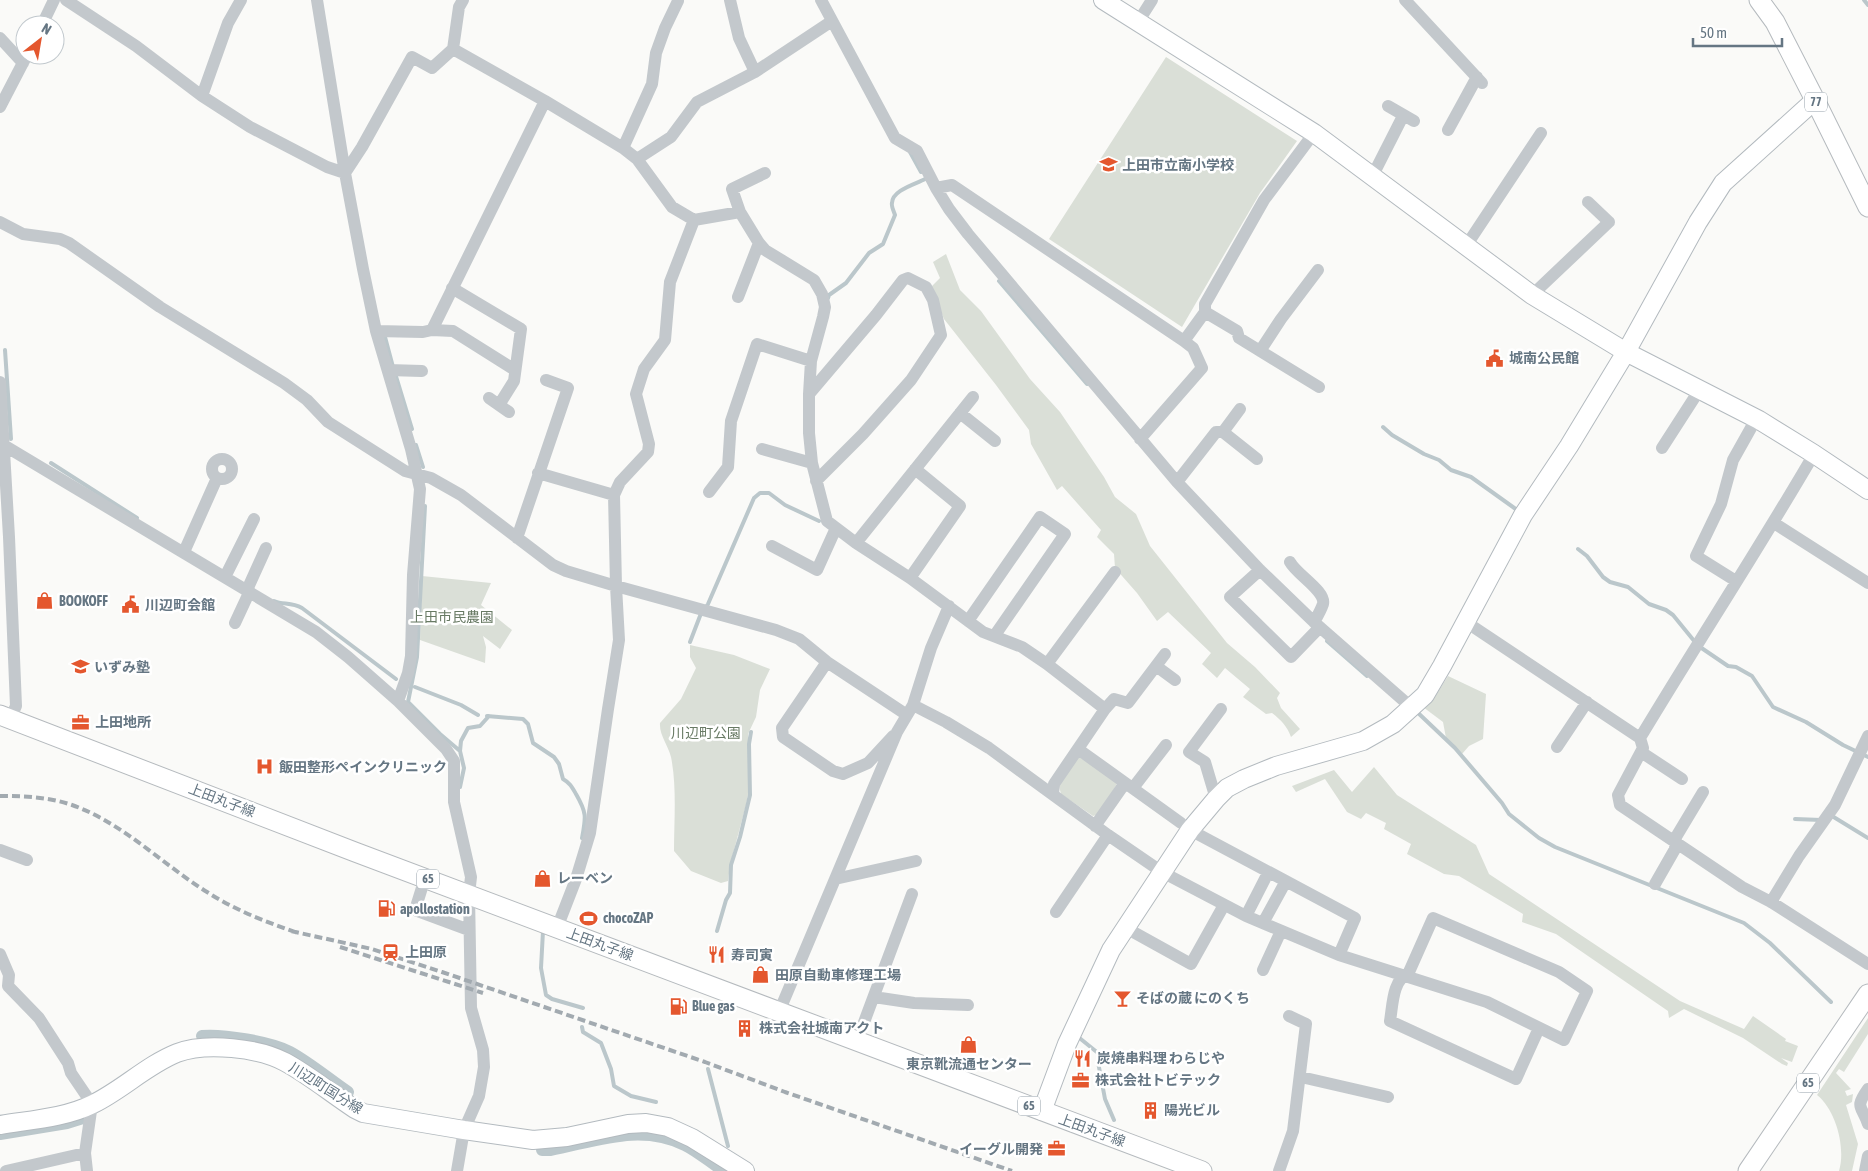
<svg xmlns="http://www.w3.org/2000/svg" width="1868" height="1171" font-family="'Asap Condensed','Noto Sans JP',sans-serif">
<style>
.green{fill:#dadfd7}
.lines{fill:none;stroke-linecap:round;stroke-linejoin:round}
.stream{stroke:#bbc7cb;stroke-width:4}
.canal{stroke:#bbc7cb;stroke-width:12}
.secondary-casing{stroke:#b3babf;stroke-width:20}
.primary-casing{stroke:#b5babe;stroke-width:21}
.street{stroke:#c3c8cc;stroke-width:12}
.secondary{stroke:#fff;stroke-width:18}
.primary{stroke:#fff;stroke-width:19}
.rail{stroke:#a2aab0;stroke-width:4;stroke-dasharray:8 4;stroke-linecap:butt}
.labels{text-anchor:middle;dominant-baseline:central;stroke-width:5;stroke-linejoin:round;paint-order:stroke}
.shield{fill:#fff;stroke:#939fa8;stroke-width:1}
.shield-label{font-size:12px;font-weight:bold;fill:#657683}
.poi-label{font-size:14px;font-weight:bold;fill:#657683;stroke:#fff;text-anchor:start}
.park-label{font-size:14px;fill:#687a64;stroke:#fff}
.street-label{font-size:14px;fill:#657683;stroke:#fff}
</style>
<rect width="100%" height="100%" fill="#fafaf8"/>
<!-- green -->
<path class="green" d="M1166 57 1297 141 1260 193 1182 327 1049 239Z
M946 254 960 290 981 311 1030 379 1060 412 1104 477 1115 497 1136 514 1150 546 1227 643 1255 667 1280 693 1277 698 1281 708 1300 729 1291 737C1287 726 1281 720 1272 713L1266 714 1243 697 1250 689 1225 668 1217 678 1202 664 1211 653 1168 612 1157 621 1137 593 1115 568 1114 554 1097 537 1101 530 1062 486 1057 490 1031 444 1029 430 996 385 944 319 931 287 940 278 933 262Z
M422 576 491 583 481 605 512 630 500 649 483 636 486 647 485 663 420 640Z
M690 645 734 655 770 669 760 690 756 717 748 734V795L746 805 730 865 728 881 721 883 691 871 674 851C674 821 677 787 671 757 668 745 659 735 660 723L681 699 696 668 690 657Z
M1448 676 1486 694 1483 739 1469 746 1462 754 1446 738 1443 722 1423 707 1433 700Z
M1078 756 1119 780 1100 814 1093 816 1061 794 1059 786Z
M1374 767 1397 795 1476 845 1489 874 1680 1001 1744 1029 1753 1016 1786 1039 1785 1041 1798 1046 1792 1062 1781 1058 1788 1063 1787 1066 1782 1064 1743 1038 1684 1009 1669 1018 1668 1011 1556 934 1522 922 1523 914 1459 876 1444 874 1407 854 1411 844 1384 829 1386 823 1366 813 1361 819 1347 812 1325 779 1296 792 1292 786 1334 770 1352 792Z
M1868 1018V1034L1844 1072 1839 1069 1836 1073 1850 1088 1851 1089 1845 1091 1847 1096 1853 1094 1852 1102 1846 1105 1858 1144 1852 1171H1839C1846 1148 1836 1110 1817 1095Z"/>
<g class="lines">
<!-- stream -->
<path class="stream" d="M1864 0 1868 5
M910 152 921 172
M999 281 1087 384
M828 298 829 295 846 283 869 253 883 244 895 215C894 212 891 206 892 203 892 190 916 184 925 179
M385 337 393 367
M5 350 11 439
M395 373 412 429
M1383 427 1392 435 1424 454 1439 460 1451 470 1471 477 1517 510
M416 445 423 467
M51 463 137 518
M425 506 417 657 408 702 440 734 460 751 464 768 460 787
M1578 549 1587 556 1603 577 1610 582 1628 587 1649 604 1666 610 1673 615 1695 642
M274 601C283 605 291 602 302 608L396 679
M1327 641 1367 676
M690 642 700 616 708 604 754 498 760 493H769L785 505 819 521
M1700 647 1728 666 1736 667 1752 676 1773 707 1806 722 1843 745 1868 757
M415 687 461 705 478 715
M1416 711 1455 748 1502 803 1509 814 1539 838 1555 847 1744 923 1770 943 1831 1002
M487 716 523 719 528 724 533 743 554 757 559 764 563 779C570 783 572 787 576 794 587 813 586 817 582 838
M460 751 461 741 468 728 480 726 489 716
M1832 816 1868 838
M1795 819 1821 820
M543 931 541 968 546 995 552 999 583 1008
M717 931 726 900 730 893 731 865 740 837 750 795 749 744 751 732
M582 1027 583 1032 601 1043 611 1069 614 1086 631 1096 656 1102
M1077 1036 1098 1053V1062L1105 1099 1114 1120
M708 1069 728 1146"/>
<!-- canal -->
<path class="canal" d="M202 1036C222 1034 272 1042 290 1052 310 1063 329 1079 348 1092
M0 1134 67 1123 83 1118
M542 1150H550C597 1141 640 1123 685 1145 699 1152 711 1163 724 1171"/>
<defs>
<path id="secondary" d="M1103 0 1314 133 1532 295 1626 352 1759 420 1814 454 1868 490
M1042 1111 1067 1044 1111 950 1190 830 1216 799 1227 788 1244 779 1276 766 1363 741 1393 724 1425 695 1442 666 1523 515 1569 446 1626 352 1698 222 1723 183 1815 100
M0 1125C30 1120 65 1118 93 1104 122 1090 147 1065 177 1053 206 1042 259 1048 285 1062 309 1075 332 1094 355 1109L363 1113 464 1130 533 1140 567 1137 628 1124 646 1123 668 1127 692 1138 745 1171"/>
<path id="primary" d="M1759 0 1775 22 1815 100 1868 207
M0 715 355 852 1202 1171
M1748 1171 1868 994"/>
</defs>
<!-- secondary casing -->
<use href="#secondary" class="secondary-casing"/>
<!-- primary casing -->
<use href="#primary" class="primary-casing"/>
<!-- street -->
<path class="street" d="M66 0 136 46 202 96 250 127 327 167 345 173
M317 0 345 173 363 269 376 331 411 449 420 489 413 575 411 656 408 673 398 701
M730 0 739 38 755 72
M821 0 895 138 917 151 936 188 949 209 968 234 1177 482 1260 570 1314 622 1411 707
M1405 0 1482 83
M1138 22 1152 0
M42 25 54 0
M0 38 23 63
M453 49 459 7 463 0
M202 96 228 23 241 0
M1388 106 1414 121
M0 107 27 55
M1448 130 1477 77
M623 148 652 84 656 53 665 28 678 1
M637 159 671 137 697 102 755 72 832 21
M345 173 362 147 412 57 432 68 453 49 545 101 623 148 637 159 672 207 694 220 740 212 759 243 765 250 814 280 822 294 825 307 823 317 811 361 809 394V433L812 463 827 521 856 543 910 578 983 632 1022 647 1047 664 1105 709
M1372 177 1403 116
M936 188 952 185 1184 341
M740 212 732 189 765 173
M0 222 23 234 60 239 69 243 160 307 284 383 307 400 328 422 405 471 431 478 461 495 553 565 566 571 616 586 776 630 799 639 827 662 907 715
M1463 246 1472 237 1541 133
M452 288 521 329 514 381 499 405
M1532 295 1609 222 1588 202
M738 297 759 243
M1205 312 1237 331 1239 338 1319 387
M432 330 545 101
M376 331 423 332 432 330 453 331 515 370
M1260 351 1281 319 1318 270
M388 370 422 371
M0 382 9 537 16 706 10 719
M809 394 876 315 903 280 908 278 926 287 933 300 941 335 911 380 863 434 816 481
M489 398 509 412
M960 413 995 441
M1223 432 1240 409
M1140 439 1202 368 1193 348 1184 341 1205 312V304L1264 200 1314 133
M0 443 316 632 348 657 398 701 446 749 454 761V802L471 877 469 894 471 1008 483 1050 484 1067 479 1096 464 1130 457 1171
M1662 448 1700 389
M762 449 812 463
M212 469a10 10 0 1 1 20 0a10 10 0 1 1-20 0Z
M538 473 614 495
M1177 482 1216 432H1223L1257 459
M709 492 728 467 731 421 757 344 811 361
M1774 523 1868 583
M517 538 568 388 546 380
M856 543 973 397
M772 546 817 570 836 528
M184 552 217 478
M1290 562C1297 575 1326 591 1323 604 1321 610 1317 617 1314 622
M1260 570 1230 597 1291 657 1320 627
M225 577 254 519
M910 578 960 506 915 469
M1736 581 1696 556 1721 504 1733 460 1756 419
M968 621 1040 517 1065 534 995 635
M1466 622 1640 738 1643 748 1618 795 1620 805 1742 887 1771 902 1868 964
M235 623 248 595 247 590 266 548
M827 662 782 728 783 737 833 771 843 774 868 763 893 736
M1047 664 1115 572
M1156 666 1175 680
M913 705 946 722 989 748 1108 835 1162 872 1246 916 1339 955 1487 1002 1564 1040 1587 991 1559 972 1433 918 1409 972C1392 981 1393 1004 1390 1021L1516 1079 1539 1028
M1640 738C1697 643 1758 550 1814 454
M1557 747 1587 702
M1078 749 1181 823
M1641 752 1682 779
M1133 788 1166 745
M1053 794 1054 784 1105 709 1114 699 1128 703 1165 654
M1216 799 1205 762 1189 752 1221 709
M1095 826 1125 783
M1190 830 1355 918 1339 955
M0 850 27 860
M425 878 415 910 469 930
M835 879 916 861
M1655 884 1675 849 1676 837 1703 792
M1771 902 1799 856 1835 805 1868 736
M1056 912 1108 835
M1246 916 1268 873
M1263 923 1286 881
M557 928 576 879 590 833 608 709 619 640 616 586 614 495 620 482 648 452 649 444 636 394 644 369 665 340 670 282 694 220
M1126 928 1191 964 1224 905
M0 954 9 975 8 986 39 1018 68 1063 71 1073 92 1104 85 1153 87 1171
M1263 970 1281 931
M874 997 914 1003 968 1005
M779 1012 897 732 913 705 931 648 949 606
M857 1041 912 894
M1301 1077 1388 1097
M1868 1089C1854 1109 1862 1105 1868 1124
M6 1171 85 1153
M1279 1171 1293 1131 1306 1024 1289 1016
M1865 1171 1868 1156"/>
<!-- secondary -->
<use href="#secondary" class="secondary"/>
<!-- primary -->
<use href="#primary" class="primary"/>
<!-- rail -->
<path class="rail" d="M0 796C24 796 49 797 72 805 123 823 162 864 207 892 235 910 266 922 298 933
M291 931 372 949 442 972 705 1062 785 1092 1012 1171
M340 947 483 993"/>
</g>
<!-- icons -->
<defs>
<symbol id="school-bare" viewBox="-9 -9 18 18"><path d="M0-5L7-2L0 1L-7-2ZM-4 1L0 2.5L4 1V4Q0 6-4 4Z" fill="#e4572e" stroke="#fff" stroke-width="2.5" paint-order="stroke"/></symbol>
<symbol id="civic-bare" viewBox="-9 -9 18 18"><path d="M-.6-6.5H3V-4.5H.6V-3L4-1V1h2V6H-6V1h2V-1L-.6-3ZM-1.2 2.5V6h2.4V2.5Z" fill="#e4572e" stroke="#fff" stroke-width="2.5" paint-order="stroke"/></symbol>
<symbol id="shop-bare" viewBox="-9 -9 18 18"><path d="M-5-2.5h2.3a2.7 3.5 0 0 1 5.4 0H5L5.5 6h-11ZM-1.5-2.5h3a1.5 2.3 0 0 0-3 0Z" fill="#e4572e" stroke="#fff" stroke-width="2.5" paint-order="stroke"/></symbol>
<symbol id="office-bare" viewBox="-9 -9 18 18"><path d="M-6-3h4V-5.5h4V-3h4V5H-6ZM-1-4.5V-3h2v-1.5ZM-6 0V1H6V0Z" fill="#e4572e" stroke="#fff" stroke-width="2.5" paint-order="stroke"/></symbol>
<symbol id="hospital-bare" viewBox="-9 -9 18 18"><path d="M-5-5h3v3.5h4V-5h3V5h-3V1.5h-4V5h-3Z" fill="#e4572e" stroke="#fff" stroke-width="2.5" paint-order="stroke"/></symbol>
<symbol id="fuel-bare" viewBox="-9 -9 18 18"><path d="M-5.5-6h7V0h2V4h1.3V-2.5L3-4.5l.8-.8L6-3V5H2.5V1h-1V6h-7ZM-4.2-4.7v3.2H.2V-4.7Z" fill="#e4572e" stroke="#fff" stroke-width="2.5" paint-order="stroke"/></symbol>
<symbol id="stadium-bare" viewBox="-9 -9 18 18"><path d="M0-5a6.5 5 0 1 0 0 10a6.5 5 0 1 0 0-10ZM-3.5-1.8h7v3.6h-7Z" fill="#e4572e" stroke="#fff" stroke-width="2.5" paint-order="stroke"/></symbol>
<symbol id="station-bare" viewBox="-9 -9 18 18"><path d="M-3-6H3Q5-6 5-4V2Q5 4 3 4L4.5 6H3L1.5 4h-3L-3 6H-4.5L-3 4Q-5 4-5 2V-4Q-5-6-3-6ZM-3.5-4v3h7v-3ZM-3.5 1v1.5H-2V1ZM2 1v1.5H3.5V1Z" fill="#e4572e" stroke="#fff" stroke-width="2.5" paint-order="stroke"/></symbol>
<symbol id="restaurant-bare" viewBox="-9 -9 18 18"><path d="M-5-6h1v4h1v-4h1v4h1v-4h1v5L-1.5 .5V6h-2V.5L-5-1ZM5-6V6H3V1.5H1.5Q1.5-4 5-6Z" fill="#e4572e" stroke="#fff" stroke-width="2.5" paint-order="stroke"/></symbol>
<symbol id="bar-bare" viewBox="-9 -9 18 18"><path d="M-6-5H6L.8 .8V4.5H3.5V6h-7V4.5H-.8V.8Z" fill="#e4572e" stroke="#fff" stroke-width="2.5" paint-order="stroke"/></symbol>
<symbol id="building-bare" viewBox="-9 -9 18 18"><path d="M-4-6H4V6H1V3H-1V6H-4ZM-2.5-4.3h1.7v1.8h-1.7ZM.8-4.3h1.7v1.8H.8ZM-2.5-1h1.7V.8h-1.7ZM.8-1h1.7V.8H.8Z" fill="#e4572e" stroke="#fff" stroke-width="2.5" paint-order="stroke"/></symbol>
</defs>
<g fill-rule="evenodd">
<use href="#school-bare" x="1096" y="152" width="25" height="25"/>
<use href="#civic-bare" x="1482" y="346" width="25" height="25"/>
<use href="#shop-bare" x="32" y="588" width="25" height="25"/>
<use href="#civic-bare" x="118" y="592" width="25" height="25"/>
<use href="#school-bare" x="68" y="654" width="25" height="25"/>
<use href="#office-bare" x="68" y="710" width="25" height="25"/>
<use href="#hospital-bare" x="252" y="754" width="25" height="25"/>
<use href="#shop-bare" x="530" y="866" width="25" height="25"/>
<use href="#fuel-bare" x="374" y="896" width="25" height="25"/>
<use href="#stadium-bare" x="576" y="906" width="25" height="25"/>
<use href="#station-bare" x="378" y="940" width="25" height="25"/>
<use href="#restaurant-bare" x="704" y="942" width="25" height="25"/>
<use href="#shop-bare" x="748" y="962" width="25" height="25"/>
<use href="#bar-bare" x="1110" y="986" width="25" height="25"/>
<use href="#fuel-bare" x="666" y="994" width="25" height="25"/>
<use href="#building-bare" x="732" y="1016" width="25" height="25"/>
<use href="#shop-bare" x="956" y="1032" width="25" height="25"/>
<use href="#restaurant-bare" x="1070" y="1046" width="25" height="25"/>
<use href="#office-bare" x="1068" y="1068" width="25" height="25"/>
<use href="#building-bare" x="1138" y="1098" width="25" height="25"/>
<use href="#office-bare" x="1044" y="1136" width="25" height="25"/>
</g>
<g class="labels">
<!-- shield labels -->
<g class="shield">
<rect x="1805" y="92.5" width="22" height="19" rx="4"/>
<rect x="417" y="869.5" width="22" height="19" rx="4"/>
<rect x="1797" y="1073.5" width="22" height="19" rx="4"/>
<rect x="1018" y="1096.5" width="22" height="19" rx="4"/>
</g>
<g class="shield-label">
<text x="1816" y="102">77</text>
<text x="428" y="879">65</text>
<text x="1808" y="1083">65</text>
<text x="1029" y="1106">65</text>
</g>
<!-- poi labels -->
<g class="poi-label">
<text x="1122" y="165">上田市立南小学校</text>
<text x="1509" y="358">城南公民館</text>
<text x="59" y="601">BOOKOFF</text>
<text x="145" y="605">川辺町会館</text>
<text x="94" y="667">いずみ塾</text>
<text x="95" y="722">上田地所</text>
<text x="279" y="767">飯田整形ペインクリニック</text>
<text x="557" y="878">レーベン</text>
<text x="400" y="909">apollostation</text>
<text x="603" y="918">chocoZAP</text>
<text x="405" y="952">上田原</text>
<text x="731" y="955">寿司寅</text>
<text x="775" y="975">田原自動車修理工場</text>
<text x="1136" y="998">そばの蔵 にのくち</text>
<text x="692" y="1006">Blue gas</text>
<text x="759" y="1028">株式会社城南アクト</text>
<text x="1097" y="1058">炭焼串料理 わらじや</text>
<text x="969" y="1064" text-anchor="middle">東京靴流通センター</text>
<text x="1095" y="1080">株式会社トビテック</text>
<text x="1164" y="1110">陽光ビル</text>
<text x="1043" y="1149" text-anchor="end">イーグル開発</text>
</g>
<!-- park labels -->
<g class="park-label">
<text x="452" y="617">上田市民農園</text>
<text x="706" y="733">川辺町公園</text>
</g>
<!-- street labels -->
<g class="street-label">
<text transform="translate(222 800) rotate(21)">上田丸子線</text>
<text transform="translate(600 944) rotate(20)">上田丸子線</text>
<text transform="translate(326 1088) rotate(32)">川辺町国分線</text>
<text transform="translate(1092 1130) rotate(20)">上田丸子線</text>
</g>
</g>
<!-- north arrow -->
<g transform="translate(40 40) rotate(31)"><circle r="24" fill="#ffffff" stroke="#c1c8cd"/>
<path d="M0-4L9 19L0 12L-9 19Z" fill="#e4572e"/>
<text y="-8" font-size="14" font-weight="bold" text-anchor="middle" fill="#657683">N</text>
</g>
<!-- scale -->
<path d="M1693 38v8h89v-8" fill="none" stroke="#657683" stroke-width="2.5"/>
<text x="1700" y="38" font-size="15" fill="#657683" stroke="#ffffff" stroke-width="4" paint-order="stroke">50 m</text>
</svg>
